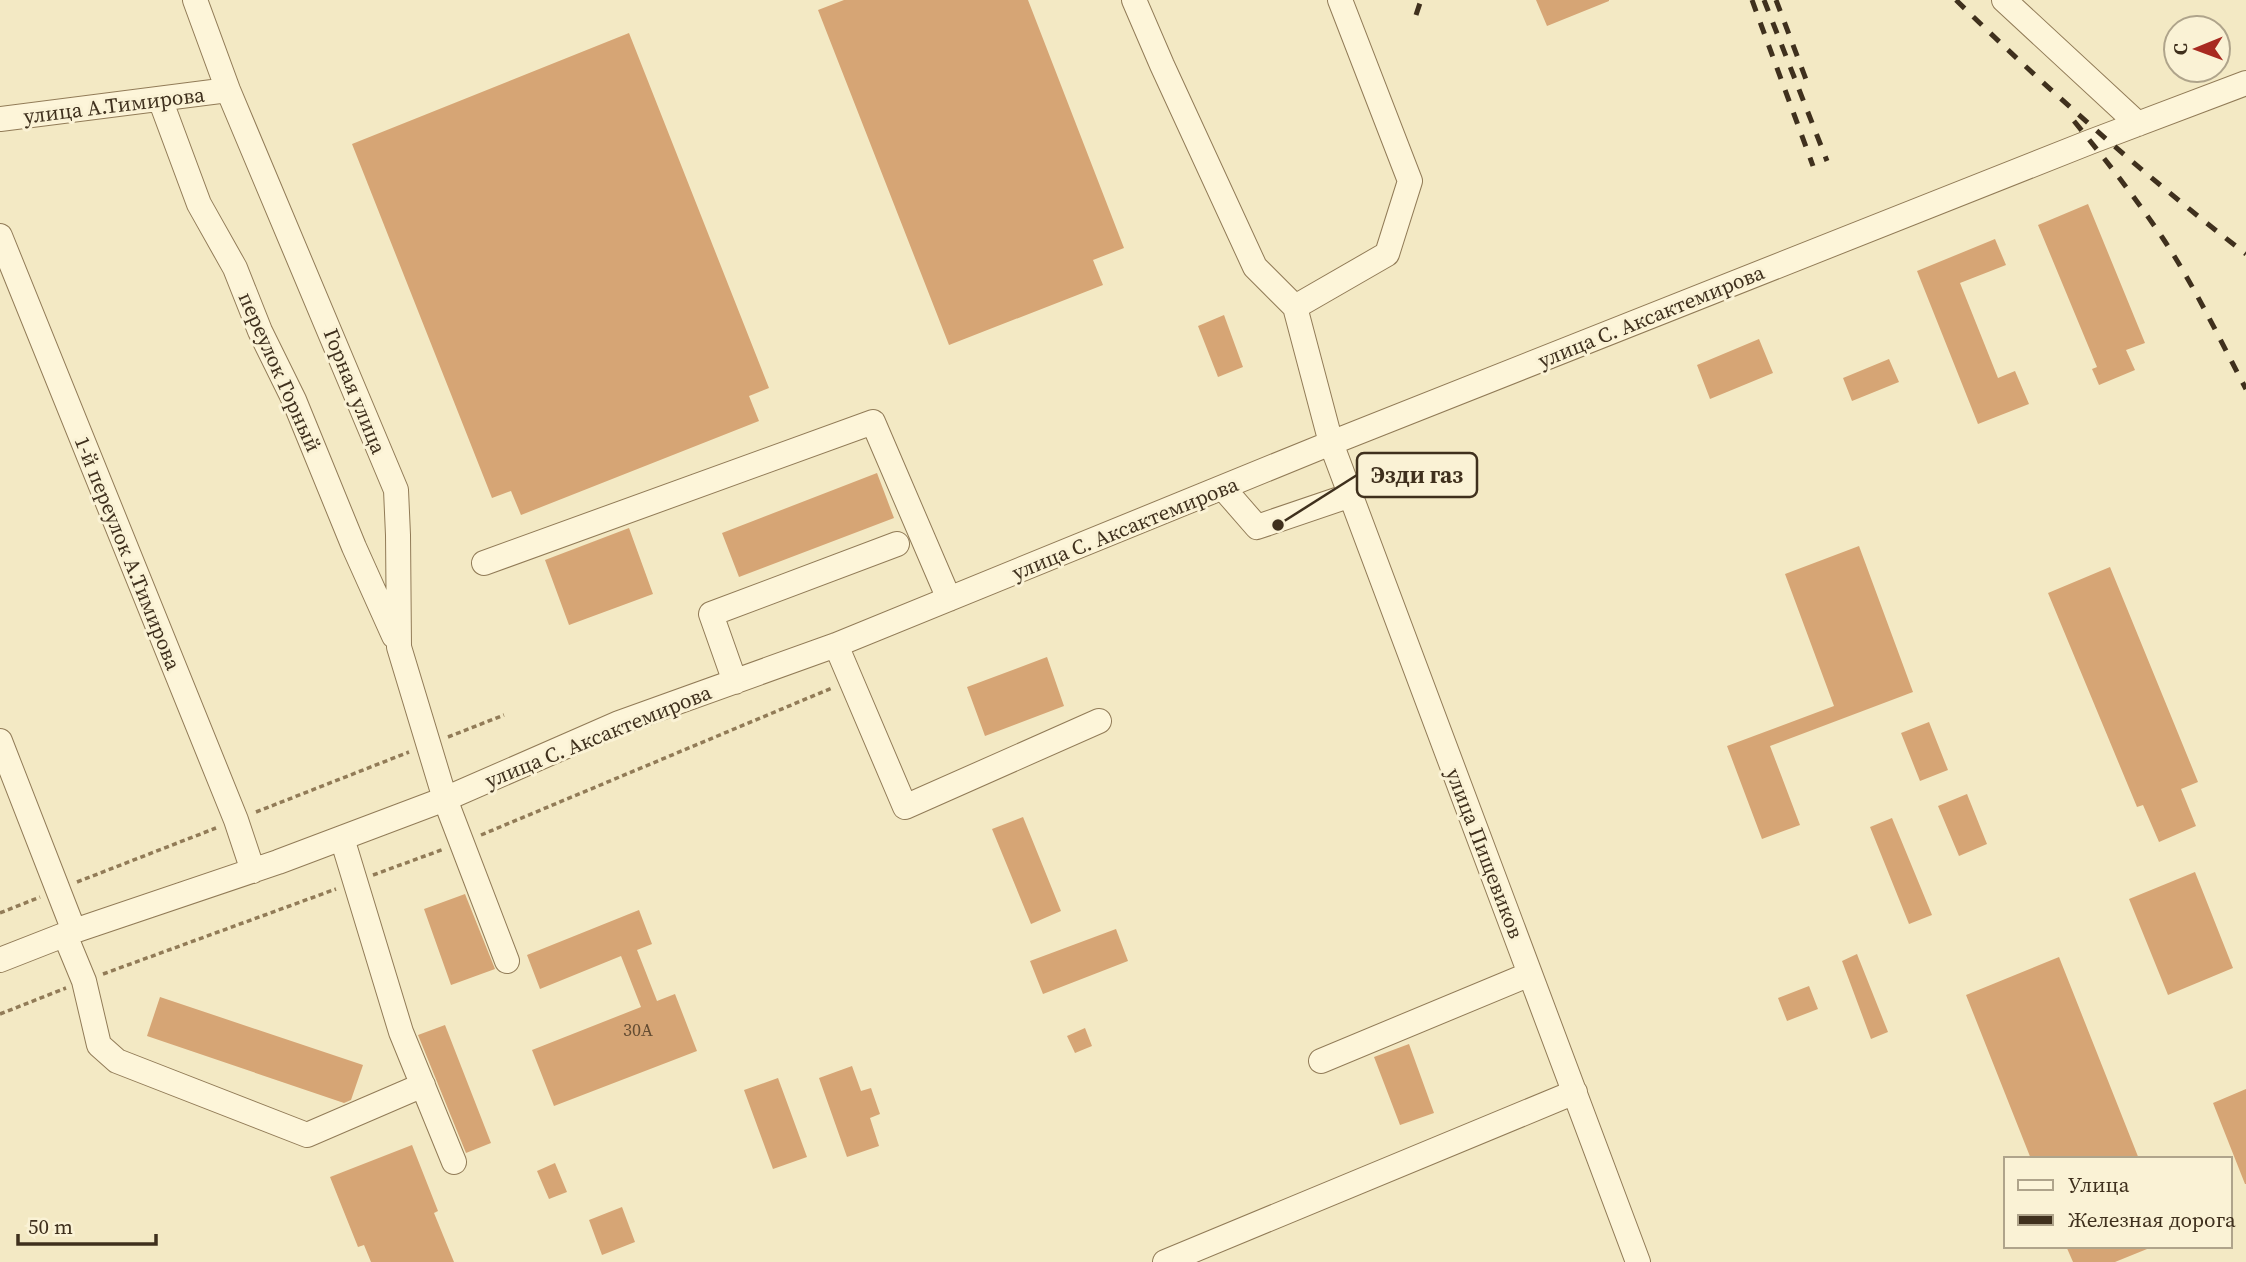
<svg xmlns="http://www.w3.org/2000/svg" width="2246" height="1262" font-family="'Source Serif 4',serif">
<style>
.building{fill:#d6a575}
.lines{fill:none;stroke-linecap:round;stroke-linejoin:round}
.minor-casing{stroke:#917b57;stroke-width:26}
.path{stroke:#917b57;stroke-width:3.5;stroke-dasharray:5 3.5;stroke-linecap:butt}
.minor{stroke:#fdf5d9;stroke-width:24}
.rail{stroke:#3f301d;stroke-width:5;stroke-dasharray:12 12;stroke-linecap:butt}
.labels{text-anchor:middle;dominant-baseline:central;stroke-width:6;stroke-linejoin:round;paint-order:stroke}
.number-label{font-size:18px;fill:#654d33}
.street-label{font-size:21px;fill:#3f301d;stroke:#faf2d5}
.leader{fill:none;stroke:#3f301d;stroke-width:2.5}
.callout-dot{fill:#3f301d;stroke:#faf2d5;stroke-width:2.5}
.callout{fill:#faf2d5;stroke:#3f301d;stroke-width:2.5}
.callout-label{font-size:23px;text-anchor:middle;font-weight:bold;fill:#3f301d}
</style>
<rect width="100%" height="100%" fill="#f3e9c4"/>
<!-- building -->
<path class="building" d="M844 0H1028L1124 248 1093 260 1103 285 949 345 818 10Z
M1536 0H1609V1L1547 26Z
M629 33 769 388 749 396 759 421 521 515 511 491 492 498 352 144Z
M2088 204 2145 343 2126 350 2135 370 2099 385 2092 369 2097 367 2038 225Z
M1995 239 2006 265 1960 283 1998 378 2015 371 2029 404 1978 424 1917 271Z
M1224 315 1243 367 1218 377 1198 326Z
M1759 339 1773 373 1710 399 1697 365Z
M1889 359 1899 382 1852 401 1843 378Z
M877 473 894 518 739 577 722 533Z
M629 528 653 594 569 625 545 560Z
M1859 546 1913 692 1770 746 1800 825 1762 839 1727 746 1834 706 1785 574Z
M2110 567 2198 782 2181 789 2196 826 2159 842 2143 805 2137 807 2048 593Z
M1047 657 1064 706 985 736 967 687Z
M1929 722 1948 770 1920 781 1901 733Z
M1967 794 1987 844 1959 856 1938 806Z
M1023 817 1061 911 1031 924 992 829Z
M1892 818 1932 915 1909 924 1870 827Z
M2195 872 2233 968 2168 995 2129 899Z
M465 894 495 969 451 985 424 909Z
M639 910 652 944 637 950 657 1001 675 994 697 1051 554 1106 532 1050 641 1007 621 956 540 989 527 955Z
M1116 929 1128 961 1043 994 1030 961Z
M1857 954 1888 1032 1871 1039 1842 961Z
M2059 957 2139 1159H2031L1966 995Z
M1809 986 1818 1009 1787 1021 1778 998Z
M160 997 363 1065 351 1100 344 1103 147 1036Z
M445 1025 491 1143 466 1153 418 1035Z
M1085 1028 1092 1046 1075 1053 1067 1036Z
M1409 1044 1434 1113 1400 1125 1374 1057Z
M852 1066 861 1091 871 1088 880 1114 870 1118 879 1146 847 1157 819 1078Z
M778 1078 807 1157 773 1169 744 1090Z
M2246 1089V1184H2245L2213 1103Z
M412 1145 438 1211 434 1213 454 1262H371L364 1245 358 1247 330 1177Z
M555 1163 567 1192 549 1199 537 1171Z
M622 1207 635 1242 602 1255 589 1220Z
M2066 1246H2152V1247L2115 1262H2073Z"/>
<g class="lines">
<defs>
<path id="minor" d="M195 0 228 90 396 490 398 535 399 647 445 799 507 961
M1134 0 1162 65 1255 267 1295 307 1331 443 1638 1262
M2004 0 2138 124
M160 99 199 204 235 268 260 331 294 400 354 547 394 636
M0 119 228 90
M0 236 236 820 253 871
M1295 307 1387 254 1410 181 1340 0
M1223 488 1257 527 1351 495
M484 563 873 422 949 599
M836 645 905 807 1099 721
M735 682 711 614 897 544
M0 741 74 931
M342 838 401 1032 454 1162
M65 935 84 981 99 1045 117 1061 307 1135 423 1085
M0 960 74 931 278 862 445 799 619 723 836 645 1331 443 2090 142 2246 83
M1321 1061 1530 974
M1165 1262 1575 1092"/>
</defs>
<!-- minor casing -->
<use href="#minor" class="minor-casing"/>
<!-- path -->
<path class="path" d="M448 737 504 715
M256 812 409 752
M481 835 832 688
M373 875 444 849
M77 882 216 828
M0 913 40 897
M103 974 336 889
M0 1014 66 988"/>
<!-- minor -->
<use href="#minor" class="minor"/>
<!-- rail -->
<path class="rail" d="M1752 0 1813 166
M1764 0 1827 161
M1776 0 1807 82
M1956 0C2048 90 2144 175 2246 254
M1416 15 1421 0
M2074 121C2105 159 2135 197 2162 237 2194 285 2219 338 2246 389"/>
</g>
<g class="labels">
<!-- number labels -->
<g class="number-label">
<text x="638" y="1029">30А</text>
</g>
<!-- street labels -->
<g class="street-label">
<text transform="translate(114 105) rotate(-7)">улица А.Тимирова</text>
<text transform="translate(1651 316) rotate(-22)">улица С. Аксактемирова</text>
<text transform="translate(280 372) rotate(66)">переулок Горный</text>
<text transform="translate(355 391) rotate(68)">Горная улица</text>
<text transform="translate(1125 528) rotate(-22)">улица С. Аксактемирова</text>
<text transform="translate(128 553) rotate(68)">1-й переулок А.Тимирова</text>
<text transform="translate(598 736) rotate(-22)">улица С. Аксактемирова</text>
<text transform="translate(1485 853) rotate(69)">улица Пищевиков</text>
</g>
</g>
<!-- callouts -->
<path class="leader" d="M1278 525L1357 475"/>
<circle class="callout-dot" cx="1278" cy="525" r="7"/>
<rect class="callout" x="1357" y="453" width="120" height="44" rx="7"/>
<g class="callout-label">
<text x="1417" y="483">Эзди газ</text>
</g>
<!-- legend -->
<rect x="2004" y="1157" width="228" height="91" fill="#faf2d5" stroke="#afa48b" stroke-width="2"/>
<rect x="2018" y="1180" width="35" height="10" fill="#fdf5d9" stroke="#afa48b" stroke-width="2"/>
<text x="2068" y="1192" font-size="21" fill="#3f301d">Улица</text>
<rect x="2018" y="1215" width="35" height="10" fill="#3f301d" stroke="#afa48b" stroke-width="2"/>
<text x="2068" y="1227" font-size="21" fill="#3f301d">Железная дорога</text>
<!-- north arrow -->
<g transform="translate(2197 49) rotate(269)"><circle r="33" fill="#faf2d5" stroke="#afa48b" stroke-width="2"/>
<path d="M0-5L12 26L0 18L-12 26Z" fill="#a82a20"/>
<text y="-10" font-size="19" font-weight="bold" text-anchor="middle" fill="#3f301d">С</text>
</g>
<!-- scale -->
<path d="M18 1234v10h138v-10" fill="none" stroke="#3f301d" stroke-width="3.5"/>
<text x="28" y="1234" font-size="21" fill="#3f301d" stroke="#faf2d5" stroke-width="5" paint-order="stroke">50 m</text>
</svg>
